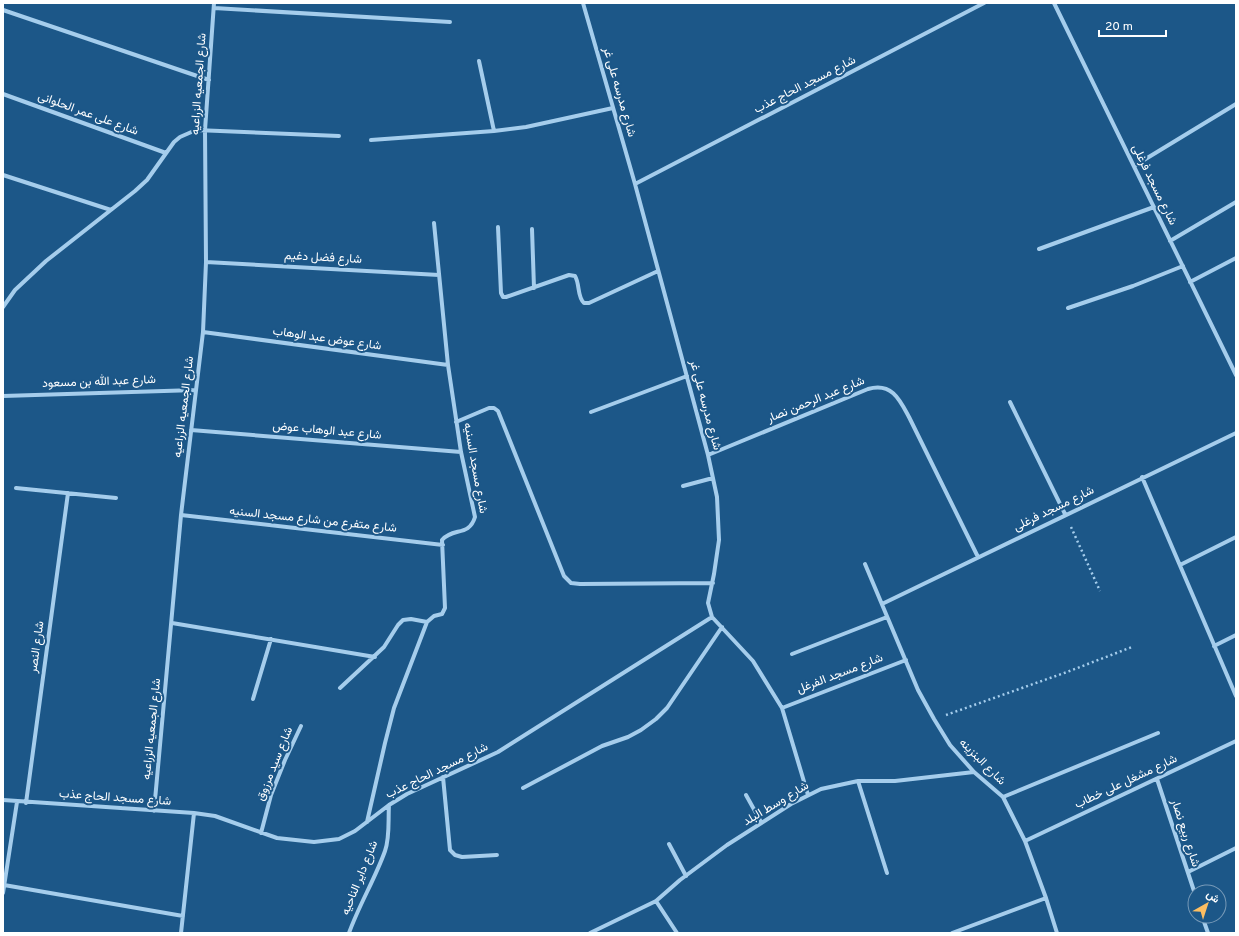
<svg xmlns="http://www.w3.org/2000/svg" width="1239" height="936" font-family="Overpass,Vazirmatn,sans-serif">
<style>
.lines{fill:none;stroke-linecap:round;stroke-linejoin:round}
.path{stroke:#a5cdec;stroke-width:2.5;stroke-dasharray:2 3;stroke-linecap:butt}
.minor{stroke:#a5cdec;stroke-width:4}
.labels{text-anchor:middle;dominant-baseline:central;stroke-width:4;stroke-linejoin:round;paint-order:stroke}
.street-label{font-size:12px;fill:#fff;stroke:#1c5788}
</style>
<rect width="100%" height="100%" fill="#1c5788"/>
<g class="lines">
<!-- path -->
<path class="path" d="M1071 527 1100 591
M946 715 1067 672 1132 647"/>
<!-- minor -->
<path class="minor" d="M583 3 635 184 708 455 717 497 719 540 714 574 708 603 712 617 753 661 782 708 808 795
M1054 3 1236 375
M214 8 450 22
M3 10 209 80
M479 61 494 131
M3 94 166 153
M371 140 494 131 526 127 613 108
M1134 166 1236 104
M3 175 111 210
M635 184 984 3
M498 227 501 293 503 297H506L569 275 575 276C580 284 577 297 584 303H589L658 271
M532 229 534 288
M1170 241 1236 202
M1039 249 1154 207
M206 262 439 275
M1190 282 1236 258
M3 307 15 290 46 261 135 191 147 180 174 142 180 137 196 130 339 136
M1068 308 1133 286 1183 266
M203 332 448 365
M3 396 196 390
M1010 402 1065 514
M591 412 687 376
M456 422 489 408H494L498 411 564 576 571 583 580 584 713 583
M191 430 461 452
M708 455 868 389C892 382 900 400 909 417L978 557
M1142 477 1236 696
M683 486 713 478
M16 488 116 498
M181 515 443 545
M865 564 918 690 934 719 950 745 974 772 1003 797 1025 841 1046 898 1057 933
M1180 565 1236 537
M882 604 1236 433
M172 623 375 657
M1214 646 1236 635
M792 654 887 617
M340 688 384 647 398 625 403 620 411 619 427 622
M253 699 271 639
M782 708 906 660
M443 777 450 850 455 855 462 857 497 855
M1157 779 1195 894
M858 781 887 873
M523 788 602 746 628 737 641 730 656 719 667 708 722 627
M746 795 761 822
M1003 797 1158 733
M3 800 194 813 215 816 277 838 314 842 339 839 355 831 389 805 407 794 498 752 712 617
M26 803 68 493
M154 811 181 515 203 332 206 262 205 130 214 3
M367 822 385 743 394 708 427 622 434 616 442 614 445 608 442 540C453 527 469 537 475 517L461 452 448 365 434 223
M261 833 271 795 285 760 301 726
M1025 841 1236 741
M669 844 686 876
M1188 872 1236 848
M4 885 183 916
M3 893 17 802
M656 901 677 933
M1202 916 1208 933
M181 933 194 813
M349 933C359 905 375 879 385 851 390 837 388 820 389 805
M590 933 656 901 680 880 727 845 791 804 821 789 858 781H895L974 772
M952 933 1046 898"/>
</g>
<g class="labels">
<!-- street labels -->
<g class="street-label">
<text transform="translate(199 84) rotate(-86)">شارع الجمعيه الزراعيه</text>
<text transform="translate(805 85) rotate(-27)">شارع مسجد الحاج عذب</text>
<text transform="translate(619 92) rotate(74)">شارع مدرسه على غر</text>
<text transform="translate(88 114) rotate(20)">شارع على عمر الحلوانى</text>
<text transform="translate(1154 185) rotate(64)">شارع مسجد فرغلى</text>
<text transform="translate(323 258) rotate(3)">شارع فضل دغيم</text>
<text transform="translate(327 339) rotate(8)">شارع عوض عبد الوهاب</text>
<text transform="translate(99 382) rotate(-2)">شارع عبد الله بن مسعود</text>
<text transform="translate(816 400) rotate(-22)">شارع عبد الرحمن نصار</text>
<text transform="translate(705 405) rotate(75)">شارع مدرسه على غر</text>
<text transform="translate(184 407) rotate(-83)">شارع الجمعيه الزراعيه</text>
<text transform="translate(327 431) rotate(5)">شارع عبد الوهاب عوض</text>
<text transform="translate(475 468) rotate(80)">شارع مسجد السنيه</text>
<text transform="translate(1054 509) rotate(-26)">شارع مسجد فرغلى</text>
<text transform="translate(313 520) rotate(6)">شارع متفرع من شارع مسجد السنيه</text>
<text transform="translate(37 647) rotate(-82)">شارع النصر</text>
<text transform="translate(840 674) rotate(-21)">شارع مسجد الفرغل</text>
<text transform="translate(152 729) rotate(-84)">شارع الجمعيه الزراعيه</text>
<text transform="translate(982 762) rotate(45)">شارع البنزينه</text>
<text transform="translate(275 764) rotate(-68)">شارع سيد مرزوق</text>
<text transform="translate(437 771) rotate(-26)">شارع مسجد الحاج عذب</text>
<text transform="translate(1126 782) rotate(-25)">شارع مشغل على خطاب</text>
<text transform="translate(115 798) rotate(4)">شارع مسجد الحاج عذب</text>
<text transform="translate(776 804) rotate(-31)">شارع وسط البلد</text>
<text transform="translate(1185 833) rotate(72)">شارع ربيع نصار</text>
<text transform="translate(360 878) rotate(-68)">شارع داير الناحيه</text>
</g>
</g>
<!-- border -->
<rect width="1239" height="936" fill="none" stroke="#ffffff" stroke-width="8"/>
<!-- north arrow -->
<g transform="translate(1207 904) rotate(39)"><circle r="19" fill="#1c5788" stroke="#779ab8"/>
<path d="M0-3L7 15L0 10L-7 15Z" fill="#fcbe62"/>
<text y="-6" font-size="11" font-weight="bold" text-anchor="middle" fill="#ffffff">ش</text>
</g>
<!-- scale -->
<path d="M1099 30v6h67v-6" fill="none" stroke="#ffffff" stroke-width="2"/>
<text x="1105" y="30" font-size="12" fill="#ffffff" stroke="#1c5788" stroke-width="3" paint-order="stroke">20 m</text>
</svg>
